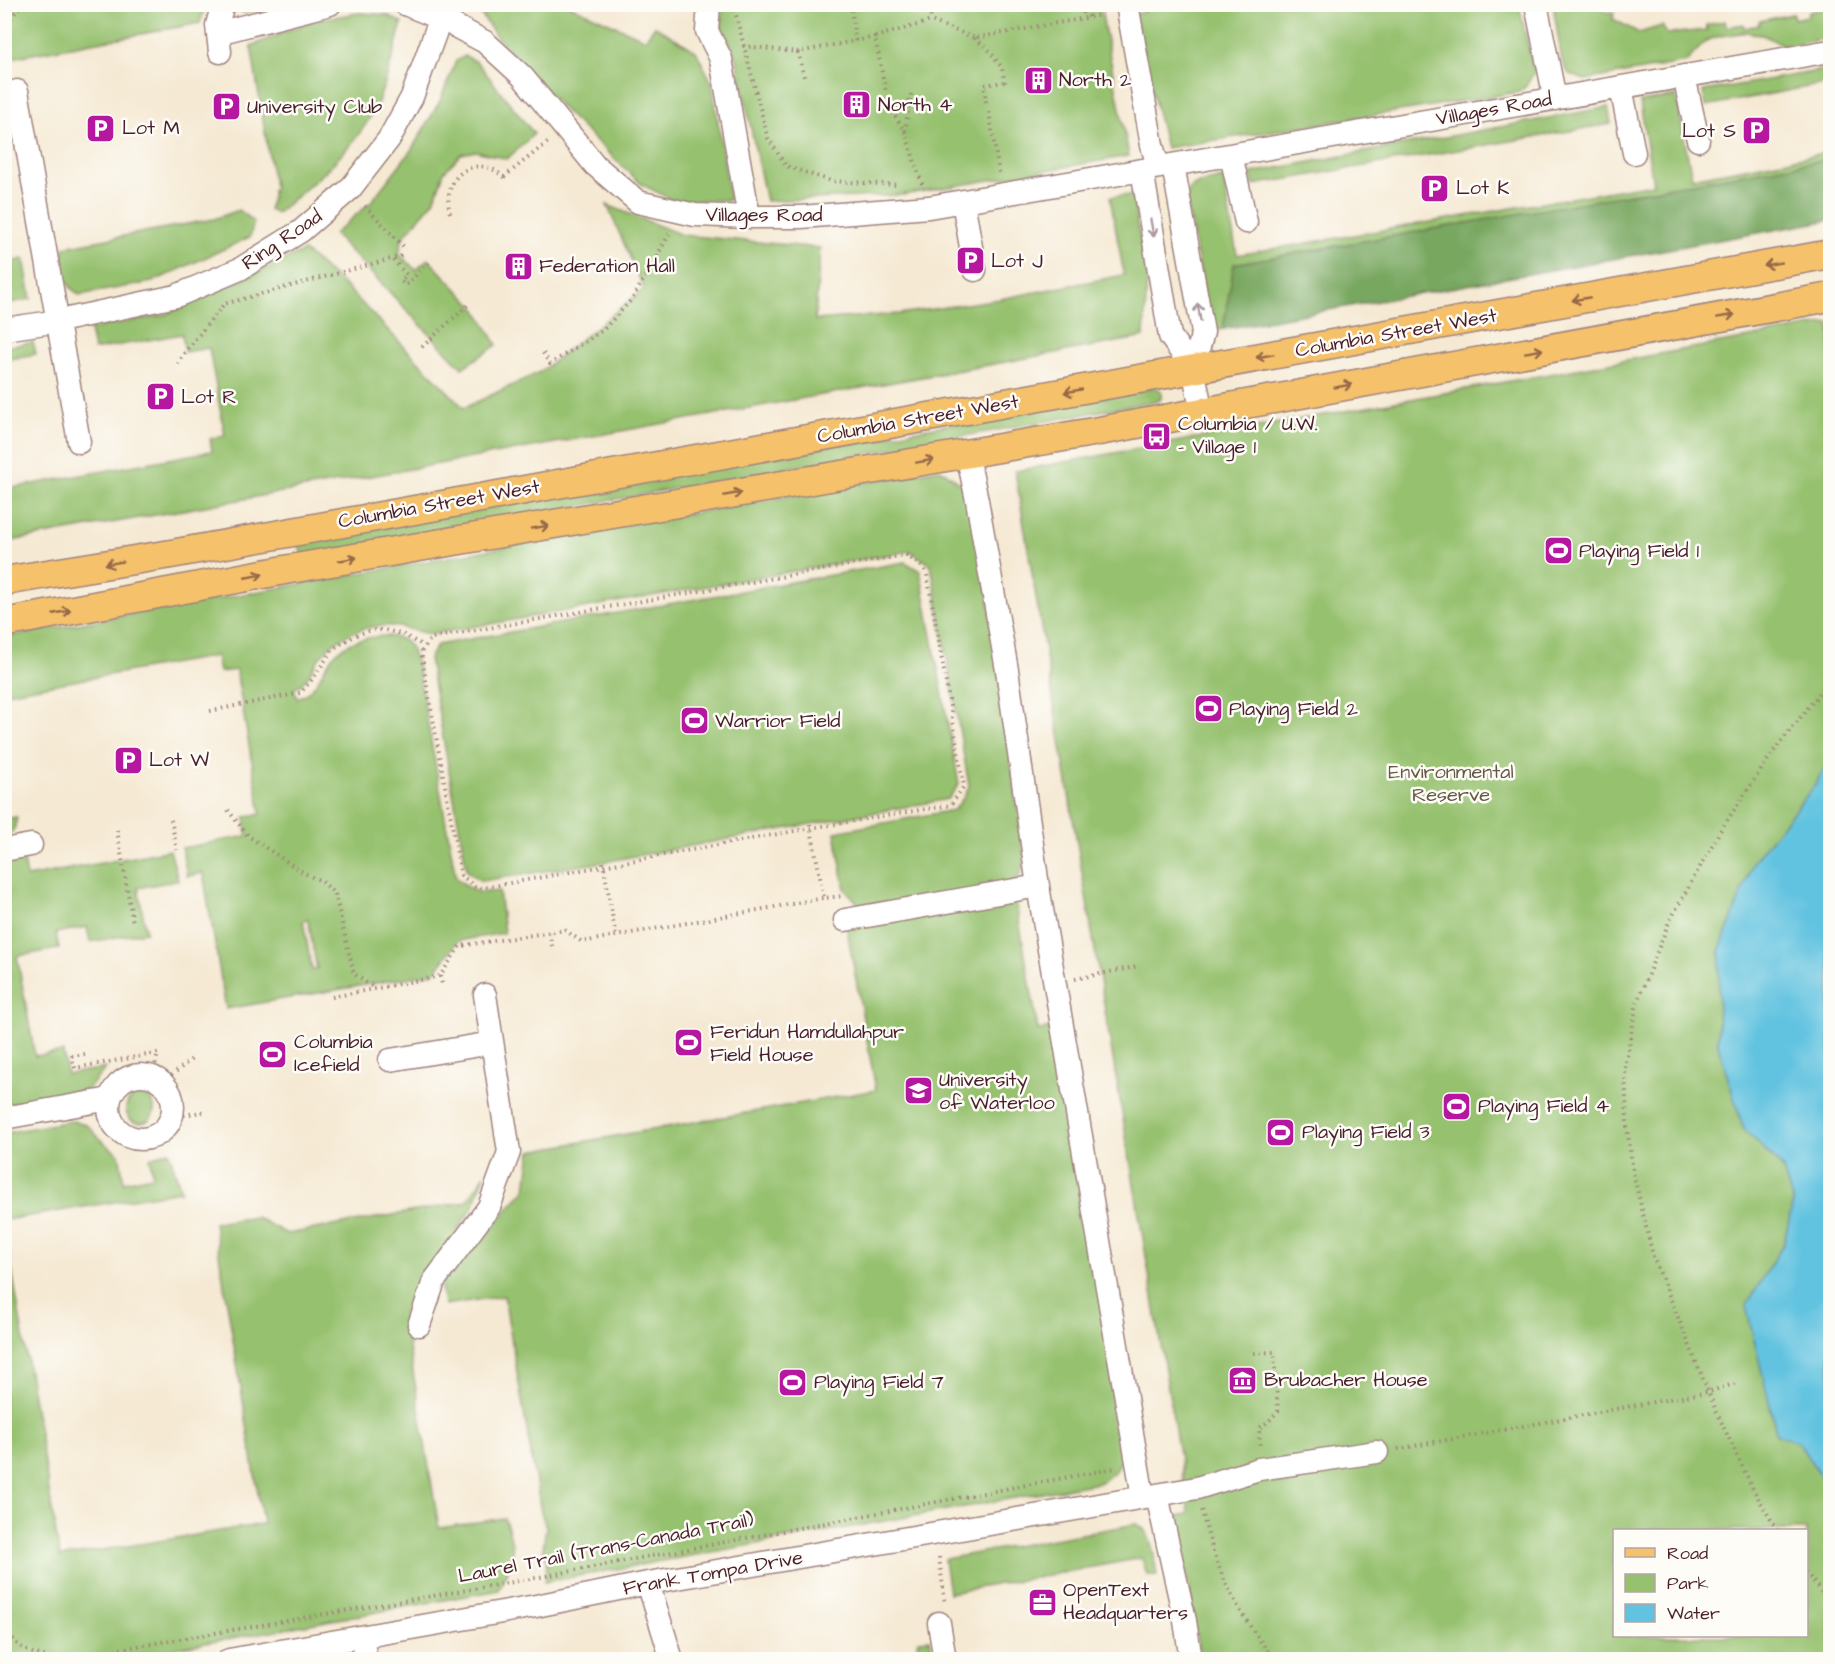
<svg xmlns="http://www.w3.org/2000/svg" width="1835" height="1664" font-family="'Architects Daughter',sans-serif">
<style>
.green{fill:#96c16e;stroke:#70704c;stroke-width:1.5;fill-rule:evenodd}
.forest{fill:#78a761;stroke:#616346;stroke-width:1.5}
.water{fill:#62c3e0;stroke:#567186;stroke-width:1.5}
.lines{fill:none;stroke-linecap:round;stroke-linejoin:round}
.minor-casing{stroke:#a0847f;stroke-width:25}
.major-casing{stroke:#a0847f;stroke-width:31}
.path{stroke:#a0847f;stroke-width:4;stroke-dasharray:1.5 4.5;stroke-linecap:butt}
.minor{stroke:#fff;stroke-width:22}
.major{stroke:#f5c16b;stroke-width:28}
.oneway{stroke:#ae9aa0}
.oneway2{stroke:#976848}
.labels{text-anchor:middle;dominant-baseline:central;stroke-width:5;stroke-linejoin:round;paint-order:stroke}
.poi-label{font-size:20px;fill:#4a1f2b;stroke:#fdfcf7;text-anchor:start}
.street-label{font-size:20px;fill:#4a1f2b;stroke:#fdfcf7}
.park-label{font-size:20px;fill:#655842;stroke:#fdfcf7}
</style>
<rect width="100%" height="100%" fill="#fdfcf7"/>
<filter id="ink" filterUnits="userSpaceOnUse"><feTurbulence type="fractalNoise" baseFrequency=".0167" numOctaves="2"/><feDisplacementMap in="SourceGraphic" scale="12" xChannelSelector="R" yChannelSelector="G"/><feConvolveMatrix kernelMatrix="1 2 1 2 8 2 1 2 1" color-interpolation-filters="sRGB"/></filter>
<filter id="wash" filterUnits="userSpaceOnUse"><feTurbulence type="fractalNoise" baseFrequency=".008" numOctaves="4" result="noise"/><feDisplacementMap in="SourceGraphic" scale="24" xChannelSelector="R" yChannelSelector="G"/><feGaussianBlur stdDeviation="1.35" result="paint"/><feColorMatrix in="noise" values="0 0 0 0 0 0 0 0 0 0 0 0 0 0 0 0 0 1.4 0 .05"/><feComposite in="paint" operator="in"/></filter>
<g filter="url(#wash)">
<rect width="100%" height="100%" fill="#f5e9d3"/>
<!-- green -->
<path class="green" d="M235 4 284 5 244 13 234 6Z
M1142 4 1519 5 1534 72 1526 86 1519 92 1166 148 1134 14 1144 12Z
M17 5V4L206 5 200 23 5 59V17H9Z
M480 5H569L645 39 655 26 696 51 712 83 730 200 674 201 641 184 566 112 496 36 480 13Z
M722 5H1100L1129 156 902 195 766 201 736 56 722 27Z
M1553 5H1598L1604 12H1614L1613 19 1639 33 1662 26 1667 34 1707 30 1706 25 1725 21 1727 27 1743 24 1744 28 1759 25V21L1793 14 1794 19 1808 16V12L1825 9 1824 5H1830V37L1787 47 1765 36 1748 32 1720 36 1706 41 1686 62 1585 80 1569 74 1562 61Z
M360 13 387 15 402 23C394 50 388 80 376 106 357 147 311 185 277 213L269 209 274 187 251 46 314 20Z
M465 56 477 62 534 134 507 159 476 151 461 154 444 172 434 201 403 237 399 254 416 270 428 259 477 310 497 345 462 368 334 234 370 203 412 149 440 101 456 61Z
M1830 69V83L1706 106 1703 91Z
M1676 96 1692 178 1830 152V159L1235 264 1223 329 1218 330 1211 327 1186 199 1189 189 1199 183 1223 178 1237 255 1653 184 1640 102Z
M1608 107 1611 124 1253 185 1251 173Z
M1132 195 1147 276 1144 337 5 542V489L212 451 210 439 225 436 209 348 185 352 182 334 94 350 90 329 164 315 304 251 343 284 464 408 540 372 644 289 607 205 682 235 820 248 815 320 899 314 1000 299 1124 275 1110 197Z
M239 210 254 222 250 237 152 282 79 295 70 287 59 266 65 247 214 219Z
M24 259 31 299 5 304V263Z
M1830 323V1659H1200L1177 1516 1189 1514 1015 471ZM1614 1530H1806V1636H1614Z
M33 342 36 354 5 360V347Z
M1155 387 1161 391V399L1157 401 309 555H302L299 546 304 541Z
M939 469C963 481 967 492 977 516L1025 863 1019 876 1011 885 863 909 845 889 835 832 954 810 964 797 969 786 931 565 910 551 432 634C421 633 411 629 400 627 371 622 339 633 320 657 311 669 308 682 294 689L297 698C319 691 321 668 336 653 349 639 386 631 403 640 411 644 414 656 417 664L456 878C474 892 476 894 499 891L504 933 458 941 434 973 226 1009 203 873 187 876 182 848 247 836 245 817 261 814 236 670 219 672 216 656 5 693V637ZM308 920 317 969 312 970 303 921Z
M905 562 920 571 959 784 948 799 603 862 481 881 467 871 429 659 437 645Z
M17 817C15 827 15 833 5 835V819Z
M170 850 178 880 138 888 146 932 90 942 87 927 56 933 59 949 17 956 35 1056 63 1052 67 1074 106 1068 89 1088 83 1091 5 1105V861L18 858 24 861 27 877Z
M1011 897 1016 903 1038 1030 1056 1028 1114 1362 1123 1453C1121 1468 1111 1477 1098 1483L544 1582 547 1564 543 1548 546 1527 541 1512 504 1296 445 1305 441 1291 443 1280 526 1189 531 1151 876 1090 846 924Z
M126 1109a14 14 0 1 1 28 0a14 14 0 1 1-28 0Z
M71 1121C87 1122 89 1127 99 1138 105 1144 112 1149 119 1154L124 1182 153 1176 150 1158 169 1151 181 1191 5 1220V1133Z
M485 1175 473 1207 403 1312 439 1528 504 1518C517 1547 514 1563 499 1590L117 1659H21L4 1647V1223L60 1557 263 1524 214 1223 256 1217 287 1234 466 1202Z
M1136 1524C1153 1530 1154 1559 1157 1575H1147L1142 1558 949 1593 944 1559Z
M930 1639 934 1659H920L917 1643 918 1640Z"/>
<!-- forest -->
<path class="forest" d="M1830 159V220L1223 329 1234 264Z"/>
<!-- water -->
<path class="water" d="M1830 758V1491L1798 1442 1777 1435 1746 1306 1784 1243 1793 1202 1782 1167 1743 1128 1718 1045 1720 949 1754 861 1815 785Z"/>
</g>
<g filter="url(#ink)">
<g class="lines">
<defs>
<path id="minor" d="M405 4 442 19 485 42 522 76 595 165 638 202 695 215 749 217H801L929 207 1830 51
M709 4 707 31 721 59 749 217
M1127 4 1152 145 1158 167
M1536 4 1555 99
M218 33 330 4
M220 52 217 25 223 4
M1684 76 1698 140
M1621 87 1634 153
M17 91 79 442
M1231 155 1246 222
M1173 165 1203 332 1193 369
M1142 170 1170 336 1193 369 1202 412
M963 201 975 270
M4 329 59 321 176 296 240 269 301 231 350 189 389 139 412 97 445 6
M967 454 977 500 1007 670 1038 886 1143 1497
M4 850 31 845
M845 920 1038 886
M390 1060 492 1043
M109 1107a32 32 0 1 1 64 0a32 32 0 1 1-64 0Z
M4 1118 110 1099
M419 1325 434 1281 489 1207 509 1152 485 995
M1157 1495 1185 1621 1191 1660
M648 1583 672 1660
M939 1623 945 1660
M362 1637 366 1660
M229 1660 536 1606 648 1583 1197 1488 1259 1469 1377 1452"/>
<path id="major" d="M4 581 171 554 1830 254
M4 623 290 569 1099 431 1830 297"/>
</defs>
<!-- minor casing -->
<use href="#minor" class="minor-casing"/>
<!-- major casing -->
<use href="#major" class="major-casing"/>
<!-- path -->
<path class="path" d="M733 4 768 138 786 166 831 181 899 185
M851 4 855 41
M930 4 931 21
M1074 4 1090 18
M1148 5 1175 4
M4 12 23 4
M4 28 20 6
M875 37 931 21 975 38 1107 14
M975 38 990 51 1002 68 1005 83
M743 46 798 52 875 37 886 92
M798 52 805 81
M986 102 984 85 1004 82
M892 111 905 132 923 187
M989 112 999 173
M905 131 911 94
M504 177 548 142
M365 206 405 248
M450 213C440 172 482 150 507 181
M393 260 407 275 401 281 406 285 430 261
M422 347 470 303
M543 353 550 364 603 330 633 298 671 231
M178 364 185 352 224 304 402 256
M906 555 924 568 927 574 964 786 951 805 811 828 483 888 475 887 461 875 422 658V651L431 638Z
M210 711 300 693 310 682 334 648 356 635 372 630H385L402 634 424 646
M228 810 248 836 304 873 323 882 335 894 354 974 374 988
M171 820 177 850
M810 824 824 898
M117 830 133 923
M603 862 616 937
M549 933 552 946
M440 976 442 984
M1075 979 1139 966
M332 997 440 976 460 946 565 930 582 942 824 898 844 896
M85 1054 72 1056 75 1068 158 1053 152 1077
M162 1083 193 1058
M172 1117 207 1111
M1254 1353 1274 1352 1278 1411 1268 1422 1259 1428 1260 1447
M1398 1449 1708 1392 1737 1383
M1202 1510C1215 1570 1236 1611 1275 1660
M1777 1530 1753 1489 1717 1413 1653 1256 1633 1172 1627 1125 1625 1068 1637 1002 1669 922 1720 831 1773 752 1830 680
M939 1557 945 1603
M1806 1572 1830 1603
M4 1623C15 1652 34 1655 62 1659L514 1582 1116 1468"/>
<!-- minor -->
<use href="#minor" class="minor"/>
<!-- major -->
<use href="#major" class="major"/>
</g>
<!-- one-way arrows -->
<defs><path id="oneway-shaft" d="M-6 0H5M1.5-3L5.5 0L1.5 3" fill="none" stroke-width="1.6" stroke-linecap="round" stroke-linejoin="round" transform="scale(1.5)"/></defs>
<g class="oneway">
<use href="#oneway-shaft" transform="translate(1152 228) rotate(80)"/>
<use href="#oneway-shaft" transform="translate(1199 312) rotate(-100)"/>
</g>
<g class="oneway2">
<use href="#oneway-shaft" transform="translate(1773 264) rotate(170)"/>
<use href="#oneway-shaft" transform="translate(1581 299) rotate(170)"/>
<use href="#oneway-shaft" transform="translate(1726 316) rotate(-10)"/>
<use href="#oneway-shaft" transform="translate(1534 351) rotate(-10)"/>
<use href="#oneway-shaft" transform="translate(1265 356) rotate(170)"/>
<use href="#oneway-shaft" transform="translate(1343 386) rotate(-10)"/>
<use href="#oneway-shaft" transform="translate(1073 391) rotate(170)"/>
<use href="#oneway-shaft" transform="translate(925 461) rotate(-10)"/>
<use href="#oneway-shaft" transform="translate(733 494) rotate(-10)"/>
<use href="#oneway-shaft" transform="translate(540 527) rotate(-10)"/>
<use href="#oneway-shaft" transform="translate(348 559) rotate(-10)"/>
<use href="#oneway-shaft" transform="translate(114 563) rotate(171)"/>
<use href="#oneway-shaft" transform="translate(254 576) rotate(-11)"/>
<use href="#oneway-shaft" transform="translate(62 612) rotate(-11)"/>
</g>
</g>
<!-- icons -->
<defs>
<symbol id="building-square" viewBox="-11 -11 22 22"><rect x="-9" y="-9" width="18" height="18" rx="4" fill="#b5179e" stroke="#fdfcf7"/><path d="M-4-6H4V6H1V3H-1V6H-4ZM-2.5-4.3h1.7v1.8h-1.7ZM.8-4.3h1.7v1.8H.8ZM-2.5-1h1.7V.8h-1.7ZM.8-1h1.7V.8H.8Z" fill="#fff"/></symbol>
<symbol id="parking-square" viewBox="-11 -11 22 22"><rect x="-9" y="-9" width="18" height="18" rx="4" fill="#b5179e" stroke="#fdfcf7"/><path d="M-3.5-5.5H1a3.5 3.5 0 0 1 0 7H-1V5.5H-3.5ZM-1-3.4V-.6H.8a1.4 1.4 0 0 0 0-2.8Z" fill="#fff"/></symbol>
<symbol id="bus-square" viewBox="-11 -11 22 22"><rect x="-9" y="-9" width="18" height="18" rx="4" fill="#b5179e" stroke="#fdfcf7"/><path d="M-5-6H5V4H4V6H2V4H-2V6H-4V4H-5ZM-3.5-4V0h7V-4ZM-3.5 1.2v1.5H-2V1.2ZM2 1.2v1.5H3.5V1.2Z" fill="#fff"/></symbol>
<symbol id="stadium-square" viewBox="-11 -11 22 22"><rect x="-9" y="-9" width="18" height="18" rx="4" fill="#b5179e" stroke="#fdfcf7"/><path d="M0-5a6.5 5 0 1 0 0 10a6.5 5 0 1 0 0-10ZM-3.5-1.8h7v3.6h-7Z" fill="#fff"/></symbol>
<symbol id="university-square" viewBox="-11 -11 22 22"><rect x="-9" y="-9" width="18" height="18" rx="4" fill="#b5179e" stroke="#fdfcf7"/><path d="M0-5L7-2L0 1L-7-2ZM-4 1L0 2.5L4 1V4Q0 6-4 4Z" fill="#fff"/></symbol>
<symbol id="museum-square" viewBox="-11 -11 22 22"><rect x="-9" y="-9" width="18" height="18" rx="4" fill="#b5179e" stroke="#fdfcf7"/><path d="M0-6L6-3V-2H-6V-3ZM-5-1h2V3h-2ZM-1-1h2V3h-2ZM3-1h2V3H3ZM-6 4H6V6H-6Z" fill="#fff"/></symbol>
<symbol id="office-square" viewBox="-11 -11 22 22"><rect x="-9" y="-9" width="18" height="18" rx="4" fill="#b5179e" stroke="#fdfcf7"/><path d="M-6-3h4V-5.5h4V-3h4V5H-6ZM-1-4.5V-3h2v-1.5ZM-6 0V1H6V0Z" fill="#fff"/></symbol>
</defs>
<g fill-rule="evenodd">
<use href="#building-square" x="1022" y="64" width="33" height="33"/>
<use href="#building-square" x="840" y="88" width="33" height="33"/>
<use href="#parking-square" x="210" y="90" width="33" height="33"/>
<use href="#parking-square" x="84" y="112" width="33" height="33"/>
<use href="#parking-square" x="1740" y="114" width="33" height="33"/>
<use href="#parking-square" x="1418" y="172" width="33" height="33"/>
<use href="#parking-square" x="954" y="244" width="33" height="33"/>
<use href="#building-square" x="502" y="250" width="33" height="33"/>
<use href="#parking-square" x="144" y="380" width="33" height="33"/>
<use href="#bus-square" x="1140" y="420" width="33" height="33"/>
<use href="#stadium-square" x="1542" y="534" width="33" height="33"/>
<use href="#stadium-square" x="1192" y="692" width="33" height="33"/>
<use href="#stadium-square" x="678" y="704" width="33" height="33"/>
<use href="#parking-square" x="112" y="744" width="33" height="33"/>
<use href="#stadium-square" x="672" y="1026" width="33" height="33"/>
<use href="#stadium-square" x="256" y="1038" width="33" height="33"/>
<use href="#university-square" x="902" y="1074" width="33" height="33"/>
<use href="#stadium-square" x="1440" y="1090" width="33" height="33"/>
<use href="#stadium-square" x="1264" y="1116" width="33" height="33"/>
<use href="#museum-square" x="1226" y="1364" width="33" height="33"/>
<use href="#stadium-square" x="776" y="1366" width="33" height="33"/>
<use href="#office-square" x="1026" y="1586" width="33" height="33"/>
</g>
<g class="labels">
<!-- poi labels -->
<g class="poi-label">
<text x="1059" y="80">North 2</text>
<text x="878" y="105">North 4</text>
<text x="247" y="107">University Club</text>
<text x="122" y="128">Lot M</text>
<text x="1736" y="131" text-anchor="end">Lot S</text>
<text x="1456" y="188">Lot K</text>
<text x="991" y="261">Lot J</text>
<text x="539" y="266">Federation Hall</text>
<text x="181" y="397">Lot R</text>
<text x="1178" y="424">Columbia / U.W.<tspan x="1178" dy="23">- Village 1</tspan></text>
<text x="1579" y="551">Playing Field 1</text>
<text x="1229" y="709">Playing Field 2</text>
<text x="715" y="721">Warrior Field</text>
<text x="149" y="760">Lot W</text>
<text x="710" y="1032">Feridun Hamdullahpur<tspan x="710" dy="23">Field House</tspan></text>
<text x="294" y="1042">Columbia<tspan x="294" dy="23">Icefield</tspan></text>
<text x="939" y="1080">University<tspan x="939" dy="23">of Waterloo</tspan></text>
<text x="1478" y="1106">Playing Field 4</text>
<text x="1302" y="1132">Playing Field 3</text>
<text x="1264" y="1380">Brubacher House</text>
<text x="814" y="1382">Playing Field 7</text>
<text x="1063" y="1590">OpenText<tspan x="1063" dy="23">Headquarters</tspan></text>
</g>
<!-- street labels -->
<g class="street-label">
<text transform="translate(1494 109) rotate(-10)">Villages Road</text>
<text x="764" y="215">Villages Road</text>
<text transform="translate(282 240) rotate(-34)">Ring Road</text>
<text transform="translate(1396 333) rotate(-10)">Columbia Street West</text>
<text transform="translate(918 419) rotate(-10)">Columbia Street West</text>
<text transform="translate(439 504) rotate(-10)">Columbia Street West</text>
<text transform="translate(606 1548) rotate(-11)">Laurel Trail (Trans-Canada Trail)</text>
<text transform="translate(713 1573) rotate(-10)">Frank Tompa Drive</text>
</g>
<!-- park labels -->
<g class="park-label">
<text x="1451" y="772">Environmental<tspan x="1451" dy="23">Reserve</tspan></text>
</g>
</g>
<!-- margin -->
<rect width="1835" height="1664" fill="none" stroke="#fdfcf7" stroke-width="24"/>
<!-- legend -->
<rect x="1613" y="1529" width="195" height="108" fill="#fdfcf7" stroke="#b5a4a5" stroke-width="1.5"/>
<rect x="1625" y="1548" width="30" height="9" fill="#f5c16b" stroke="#b5a4a5" stroke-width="1.5"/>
<text x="1667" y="1559" font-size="18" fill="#4a1f2b">Road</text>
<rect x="1625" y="1574" width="30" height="18" fill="#96c16e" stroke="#b5a4a5" stroke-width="1.5"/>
<text x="1667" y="1589" font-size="18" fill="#4a1f2b">Park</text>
<rect x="1625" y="1604" width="30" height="18" fill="#62c3e0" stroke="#b5a4a5" stroke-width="1.5"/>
<text x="1667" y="1619" font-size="18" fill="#4a1f2b">Water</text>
</svg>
